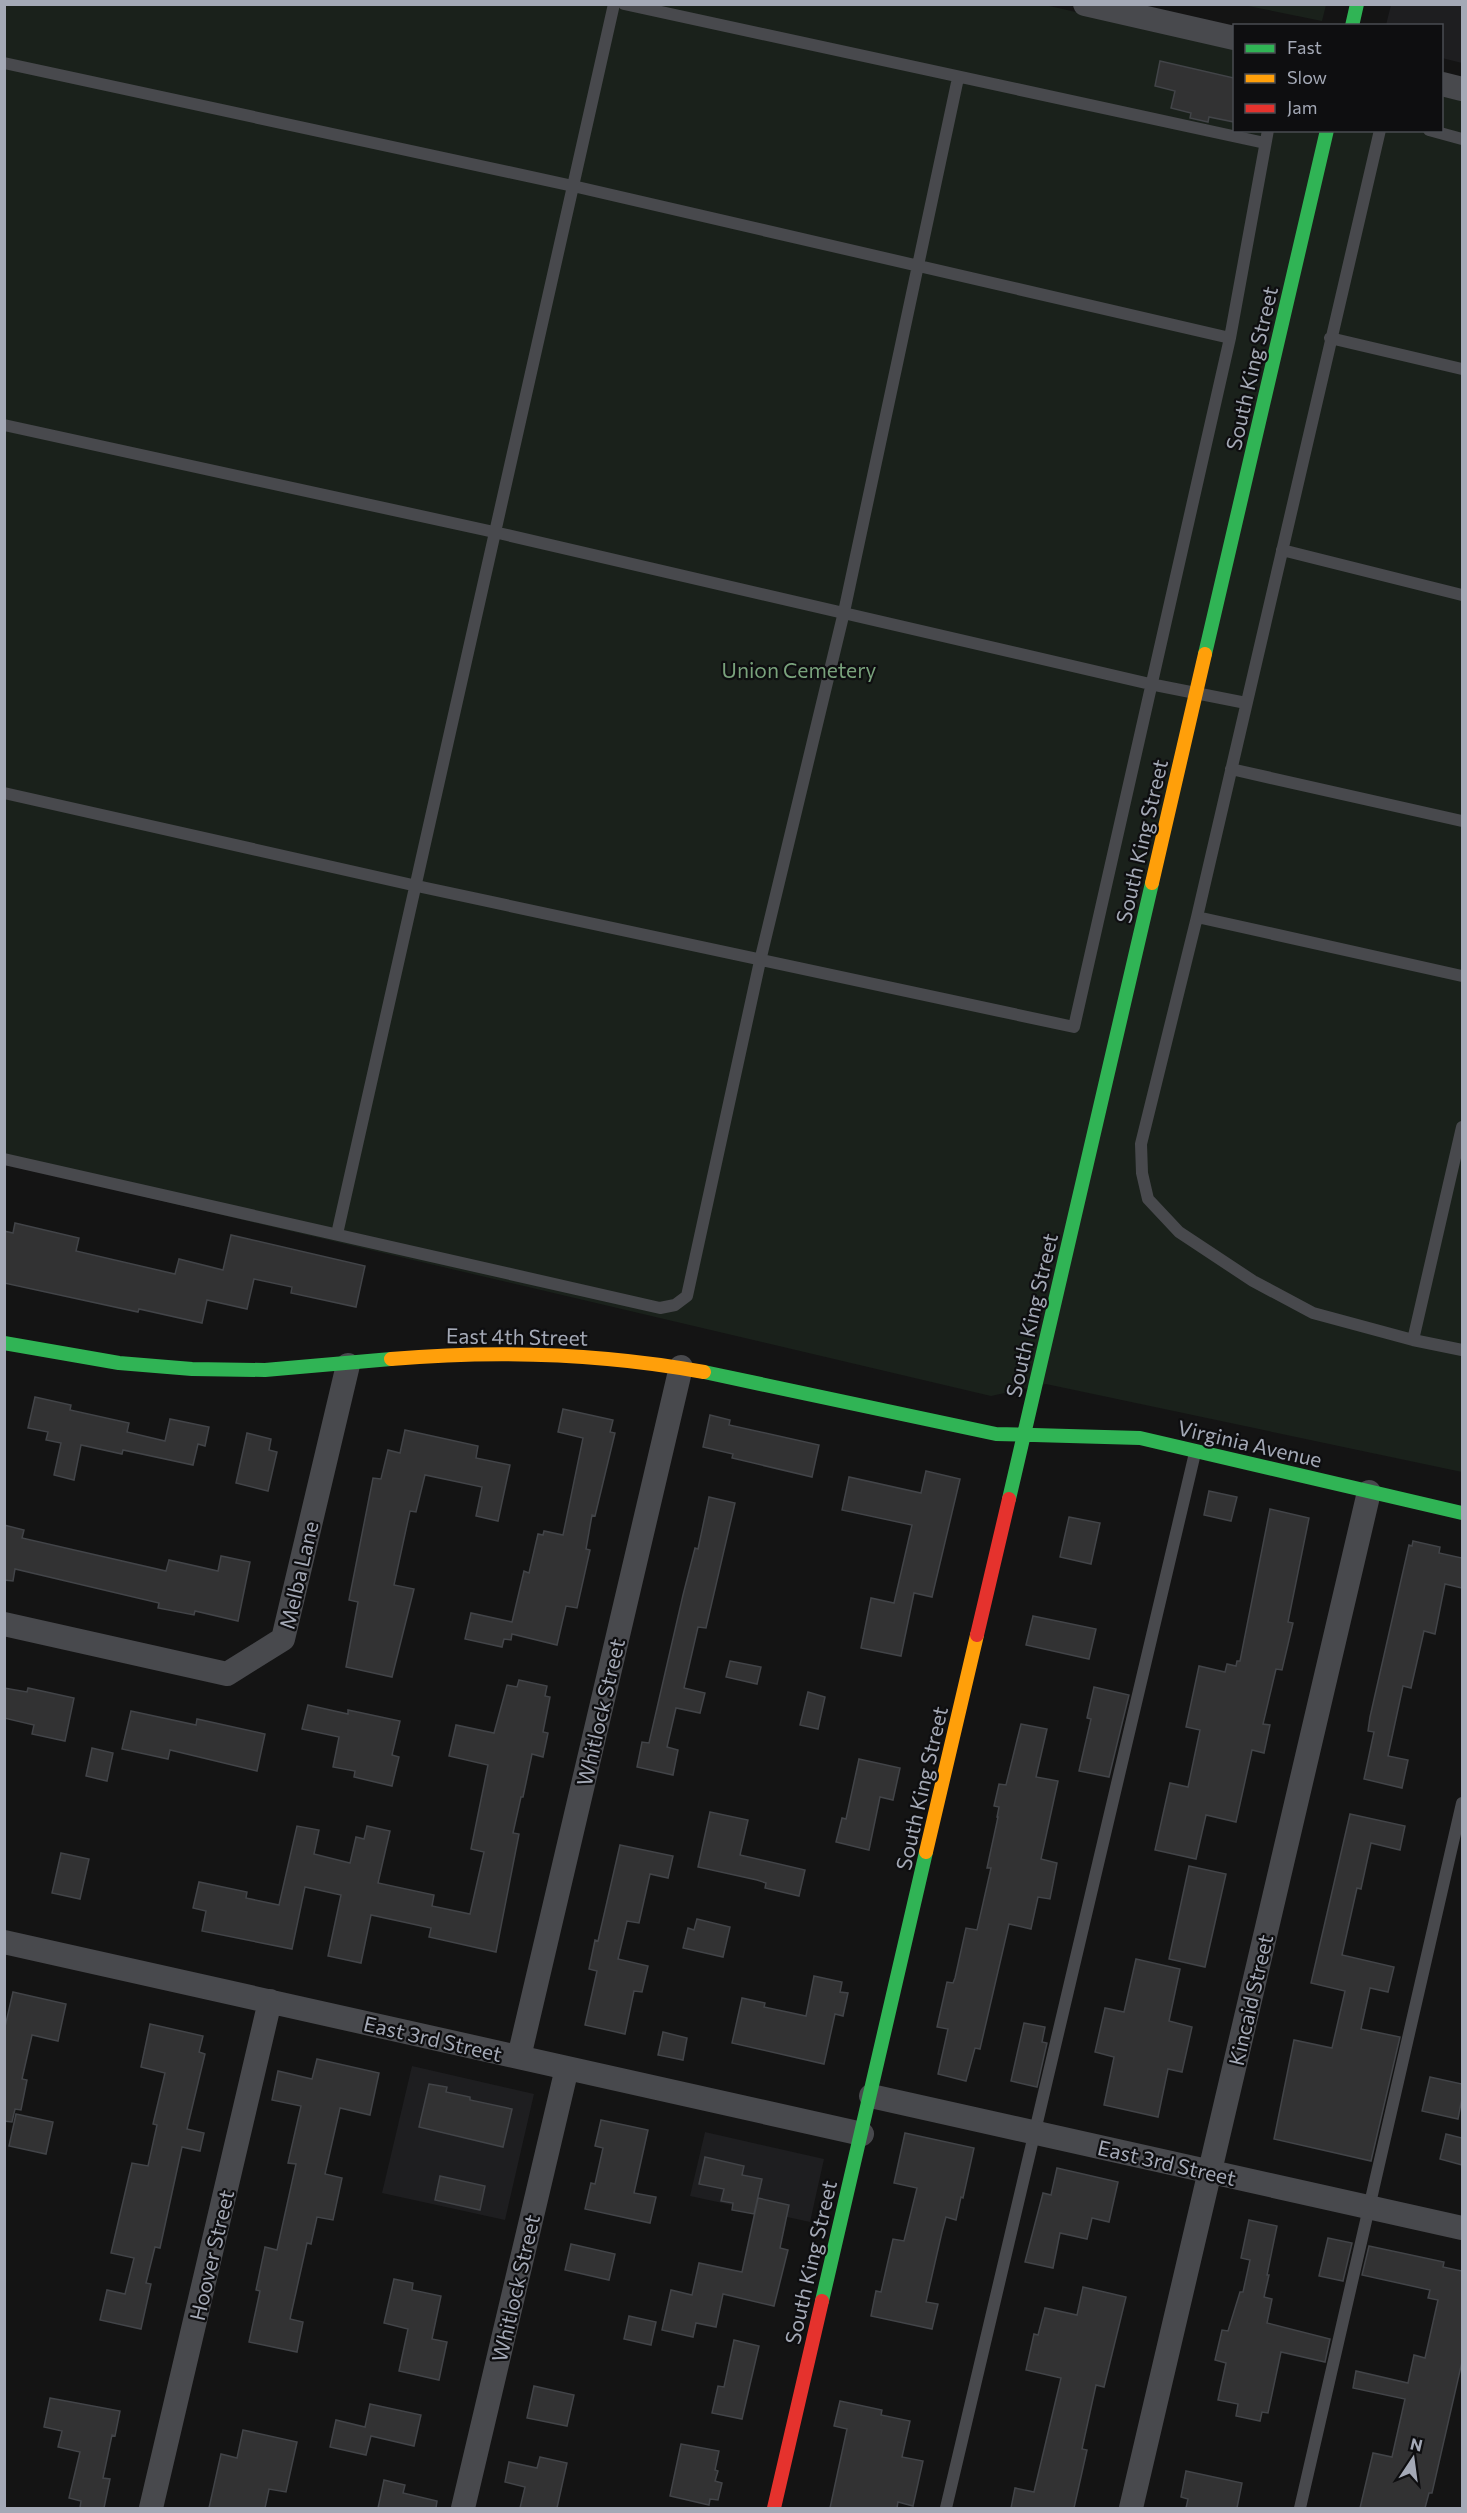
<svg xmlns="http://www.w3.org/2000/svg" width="1467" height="2513" font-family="Commissioner,sans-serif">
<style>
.built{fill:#1e1e20}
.green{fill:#1a211b}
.building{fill:#323233;stroke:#424448;stroke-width:1.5}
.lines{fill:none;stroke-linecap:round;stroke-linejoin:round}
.lane{stroke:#48494d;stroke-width:12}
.street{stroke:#48494d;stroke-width:24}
.fast{stroke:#30b455;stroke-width:14}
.slow{stroke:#ff9f0a;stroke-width:14}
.jam{stroke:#e5322d;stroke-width:14}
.labels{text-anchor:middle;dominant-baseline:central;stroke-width:4.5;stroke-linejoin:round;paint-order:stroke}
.street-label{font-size:21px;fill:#a4a9b6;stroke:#0e0e10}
.park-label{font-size:21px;fill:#79a27c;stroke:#0e0e10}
</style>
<rect width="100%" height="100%" fill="#141414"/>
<!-- built -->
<path class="built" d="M1391 5H1462V63L1442 58V26L1386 25Z
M412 2066 534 2094 505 2220 382 2193Z
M705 2132 824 2159 810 2222 690 2196Z"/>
<!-- green -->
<path class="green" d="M5 5H1045L1234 48V130H1442V96L1462 101V1472L1046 1384 991 1396 5 1164Z
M1243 5H1326L1322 21Z"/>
<!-- building -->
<path class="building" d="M1160 61 1234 78V122L1209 117 1208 122 1190 118 1191 113 1171 108 1175 91 1155 86Z
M15 1223 79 1238 76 1251 175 1274 179 1259 223 1270 231 1235 365 1266 356 1307 291 1293 292 1287 254 1279 247 1309 207 1300 202 1323 139 1309 138 1312 4 1283V1231L13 1233Z
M35 1397 71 1405 70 1410 129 1423 127 1432 165 1441 170 1419 209 1427 205 1446 198 1444 193 1465 123 1450 122 1454 81 1445 74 1480 54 1475 61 1443 46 1440 48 1432 28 1428Z
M563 1409 613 1420 610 1432 615 1433 595 1516 592 1515 586 1549 590 1550 577 1608 566 1606 557 1645 512 1634 511 1640 504 1639 502 1647 465 1639 471 1613 512 1622 524 1571 529 1573 538 1534 543 1535 544 1531 563 1535 583 1438 558 1432Z
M710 1415 730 1420 729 1425 819 1445 812 1477 732 1458 733 1454 703 1447Z
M405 1430 478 1446 476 1458 510 1465 498 1521 476 1516 482 1487 425 1475 416 1512 410 1511 394 1585 414 1589 392 1677 346 1667 358 1602 349 1600 373 1478 381 1479 388 1450 400 1453Z
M247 1433 271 1439 269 1450 277 1452 268 1491 236 1483Z
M926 1471 960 1479 932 1597 914 1593 901 1656 861 1648 871 1598 894 1603 912 1525 842 1510 849 1477 921 1493Z
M1209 1491 1237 1497 1231 1521 1204 1515Z
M709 1497 735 1503 706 1628 698 1627 684 1688 705 1693 700 1713 676 1708 667 1747 678 1750 673 1775 637 1767 642 1742 649 1743 683 1595 695 1548 698 1549Z
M1270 1509 1309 1518 1288 1622 1293 1623 1282 1670 1276 1669 1263 1724 1270 1725 1264 1753 1252 1750 1236 1822 1206 1815 1196 1859 1155 1850 1170 1783 1188 1787 1200 1730 1186 1727 1199 1666 1225 1672 1227 1664 1236 1666 1237 1661H1240Z
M1069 1517 1100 1523 1091 1564 1060 1557Z
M4 1525 24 1530 22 1538 166 1571 169 1560 218 1571 221 1556 250 1562 238 1621 195 1611 194 1615 158 1608 159 1603 15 1569 13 1581 4 1580Z
M1413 1541 1440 1547 1439 1553 1462 1558V1588L1445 1584 1435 1634 1424 1631 1411 1688 1403 1686 1388 1756 1408 1760 1402 1788 1364 1779 1374 1732 1368 1731 1370 1717 1409 1545 1412 1546Z
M1033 1616 1096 1629 1089 1659 1026 1645Z
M730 1661 761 1667 757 1684 726 1677Z
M519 1680 547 1686 545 1696 550 1697 543 1732 548 1733 543 1757 532 1754 523 1797H521L513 1833 519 1834 496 1952 429 1937 431 1928 371 1915 361 1963 328 1956 341 1895 305 1887 292 1949 202 1931 206 1911 193 1908 199 1882 247 1892 246 1898 279 1905 297 1826 319 1830 314 1854 350 1863 356 1837 364 1839 367 1826 390 1831 378 1883 434 1895 432 1906 470 1914 484 1852 471 1849 488 1765 449 1756 456 1725 494 1733 507 1685 517 1687Z
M1094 1687 1129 1695 1109 1777 1079 1771 1091 1719 1087 1718Z
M4 1688 27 1692 28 1688 74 1698 65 1741 32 1734 34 1725 4 1718Z
M808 1692 825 1697 818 1729 800 1725Z
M308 1705 348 1714V1710L400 1721 392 1755 399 1757 392 1786 354 1777 355 1771 333 1767 339 1737 302 1729Z
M131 1711 196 1725 197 1719 265 1734 257 1771 170 1750 168 1759 122 1749Z
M1021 1724 1047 1729 1036 1777 1058 1781 1041 1859 1057 1863 1050 1899 1038 1897 1031 1929 1009 1924 980 2049 975 2048 966 2081 938 2074 948 2029 937 2027 947 1982 953 1983 955 1978 966 1928 977 1930 991 1868H987L998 1817H997L999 1807 994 1806 999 1784 1006 1785Z
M92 1748 113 1753 107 1781 86 1776Z
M859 1759 900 1768 893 1800 880 1797 869 1850 836 1842 842 1818 846 1819Z
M710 1812 748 1820 740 1855 805 1870 799 1896 765 1888 766 1883 757 1880 698 1867Z
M1350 1814 1405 1826 1400 1850 1371 1843 1361 1889 1357 1888 1342 1955 1394 1967 1388 1992 1370 1988 1361 2029 1400 2037 1371 2161 1274 2139 1294 2040 1332 2048 1345 1991 1311 1983Z
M620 1845 673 1856 668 1878 650 1874 639 1923 627 1921 618 1959 648 1966 642 1992 634 1991 625 2034 585 2025 597 1971 589 1969 595 1940 598 1941Z
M61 1853 89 1859 80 1899 52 1893Z
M1189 1866 1226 1874 1205 1967 1169 1959Z
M697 1919 730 1927 723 1957 683 1948 688 1928 694 1930Z
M1136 1959 1180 1969 1169 2021 1192 2027 1182 2072 1168 2069 1158 2117 1104 2105 1114 2057 1095 2052 1105 2008 1124 2012Z
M814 1976 842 1982 840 1992 848 1993 843 2016 835 2014 824 2064 732 2043 742 1998 765 2003 764 2007 806 2016Z
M13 1992 66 2004 58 2041 32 2035 22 2079 27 2080 21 2110 15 2109 12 2122 4 2121V2031Z
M1024 2023 1045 2027 1042 2042 1047 2043 1037 2087 1011 2081Z
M150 2024 203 2036 199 2052 205 2054 187 2129 204 2133 200 2151 182 2147 160 2248 155 2247 146 2283 151 2284 141 2329 100 2320 107 2290 125 2294 134 2258 111 2253 132 2163 148 2166 157 2125 153 2124 165 2073 141 2067Z
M663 2032 687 2038 683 2060 658 2055Z
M317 2059 379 2073 370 2115 340 2108 325 2174 342 2178 333 2220 317 2217 311 2244 307 2243 290 2319 303 2322 297 2352 249 2342 260 2291 256 2290 265 2247 277 2250 296 2164 288 2163 301 2106 272 2100 278 2071 312 2079Z
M1430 2077 1462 2084V2098L1458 2119 1422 2111Z
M429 2084 447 2087 446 2092 470 2097V2100L512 2109 503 2147 419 2127Z
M16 2114 53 2122 46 2154 9 2146Z
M601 2120 648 2130 634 2193 656 2197 650 2223 585 2209 591 2183 595 2184 603 2148 595 2146Z
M905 2133 974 2148 963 2198 961 2197 956 2220 946 2217 942 2232 926 2302 938 2304 932 2329 871 2316 876 2291 881 2292 893 2239 904 2241 917 2188 894 2183Z
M1446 2134 1462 2138V2165L1440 2159Z
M705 2157 744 2166 742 2175 762 2179 754 2214 732 2210 733 2203 721 2201 724 2189 699 2184Z
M1057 2168 1118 2182 1109 2222 1092 2218 1087 2239 1060 2233 1053 2268 1025 2262 1043 2193 1051 2195Z
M440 2176 485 2186 480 2210 435 2200Z
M758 2198 789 2205 780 2248 788 2250 774 2306 723 2294 716 2327 696 2323 693 2337 662 2330 671 2290 692 2295 699 2263 742 2272Z
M1249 2220 1277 2226 1267 2275H1269L1264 2297 1272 2299 1267 2323 1330 2339 1325 2362 1281 2352 1268 2413 1262 2412 1260 2421 1236 2416 1238 2404 1218 2400 1226 2363 1215 2360 1222 2330 1228 2331 1240 2292H1243L1250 2260 1241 2258Z
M1328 2238 1352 2243 1343 2281 1319 2276Z
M571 2244 615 2254 609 2280 565 2270Z
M1369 2246 1444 2262 1443 2267 1462 2271V2362L1432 2493H1429L1425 2508H1360L1373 2453 1392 2457 1405 2399 1353 2388 1356 2371 1408 2383 1414 2355 1425 2358 1438 2300 1428 2298 1430 2290 1362 2275Z
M394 2279 413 2283 412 2290 441 2296 432 2339 447 2342 439 2380 399 2371 408 2329 384 2323Z
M1083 2287 1126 2297 1104 2387 1096 2385 1082 2449 1087 2450 1074 2508H1011L1015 2488 1034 2492 1061 2378 1026 2370 1034 2334 1038 2335 1045 2308 1077 2315Z
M629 2316 656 2322 651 2345 624 2339Z
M734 2340 759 2346 742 2419 712 2413 718 2386 724 2387Z
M534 2386 574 2395 567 2426 527 2418Z
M50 2398 120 2411 115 2436 112 2435 103 2478 110 2479 104 2508H80L81 2501 69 2498 80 2452 58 2447 62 2431 44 2427Z
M840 2401 882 2410 881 2415 910 2421 902 2457 923 2461 913 2506 898 2502 897 2508H830L847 2429 834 2426Z
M370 2404 421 2415 414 2446 371 2436 366 2455 330 2447 336 2420 365 2427Z
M243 2430 297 2442 286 2492 269 2489 265 2508H209L221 2454 237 2458Z
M681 2444 719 2451 715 2470 718 2471 715 2481 722 2483 718 2500 710 2499 709 2505 670 2496Z
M540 2457 567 2463 557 2508H520L525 2487 505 2482 509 2462 537 2468Z
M1186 2471 1242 2483 1237 2508H1186L1188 2499 1181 2497Z
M384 2480 405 2485 403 2493 437 2501 436 2508H378Z"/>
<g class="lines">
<!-- lane -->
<path class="lane" d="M624 4 1265 143
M4 63 573 186 1230 338
M1380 130 1197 917 1141 1144 1142 1173 1148 1199 1179 1232 1253 1281 1313 1313 1413 1340 1462 1350
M1429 130 1462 139
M1330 338 1462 369
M4 425 494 532 1150 684 1246 703
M1282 550 1462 595
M1231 769 1462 821
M4 793 417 886 1074 1027 1230 338 1268 130
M1197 917 1462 976
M4 1159 660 1308 675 1305 687 1296 760 961 844 612 958 78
M337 1234 614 4
M1413 1340 1462 1127
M946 2508 1195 1453
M1300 2508 1462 1803"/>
<!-- street -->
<path class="street" d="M1085 4 1234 38
M1442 84 1462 89
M4 1624 227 1674 283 1639 348 1365
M4 1942 862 2134
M519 2057 681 1367
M871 2096 1462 2228
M151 2508 270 2001
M463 2508 567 2068
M1131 2508 1369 1492"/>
<!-- fast -->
<path class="fast" d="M1352 26 1357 4
M1205 654 1327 130
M4 1343 119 1363 192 1369 265 1370 391 1359
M704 1372 996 1434 1140 1438 1462 1513
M1009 1499 1152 883
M822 2301 926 1852"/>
<!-- slow -->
<path class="slow" d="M1152 883 1205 654
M391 1359C496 1350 600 1353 704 1372
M926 1852 977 1635"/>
<!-- jam -->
<path class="jam" d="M977 1635 1009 1499
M774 2508 822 2301"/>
</g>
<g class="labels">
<!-- street labels -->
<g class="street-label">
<text transform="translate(1251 368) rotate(-77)">South King Street</text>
<text transform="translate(1141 841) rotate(-77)">South King Street</text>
<text transform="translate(1031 1315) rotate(-77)">South King Street</text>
<text transform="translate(517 1336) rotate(1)">East 4th Street</text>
<text transform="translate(1250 1443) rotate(13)">Virginia Avenue</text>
<text transform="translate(298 1575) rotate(-77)">Melba Lane</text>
<text transform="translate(600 1712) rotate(-77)">Whitlock Street</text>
<text transform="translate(921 1788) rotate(-77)">South King Street</text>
<text transform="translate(1250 2000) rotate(-77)">Kincaid Street</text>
<text transform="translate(433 2038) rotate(13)">East 3rd Street</text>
<text transform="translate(1167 2162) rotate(13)">East 3rd Street</text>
<text transform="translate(211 2255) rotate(-77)">Hoover Street</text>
<text transform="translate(810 2262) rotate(-77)">South King Street</text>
<text transform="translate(515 2288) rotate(-77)">Whitlock Street</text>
</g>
<!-- park labels -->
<g class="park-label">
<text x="799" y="669">Union Cemetery</text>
</g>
</g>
<!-- border -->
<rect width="1467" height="2513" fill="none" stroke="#a4a9b6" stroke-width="12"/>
<!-- legend -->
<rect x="1233" y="24" width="210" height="108" fill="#0e0e10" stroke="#4a4c52" stroke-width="1.5"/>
<rect x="1245" y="44" width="30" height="9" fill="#30b455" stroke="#4a4c52" stroke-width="1.5"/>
<text x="1287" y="54" font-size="18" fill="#a4a9b6">Fast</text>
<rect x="1245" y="74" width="30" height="9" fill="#ff9f0a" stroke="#4a4c52" stroke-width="1.5"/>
<text x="1287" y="84" font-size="18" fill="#a4a9b6">Slow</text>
<rect x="1245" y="104" width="30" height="9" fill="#e5322d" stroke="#4a4c52" stroke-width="1.5"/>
<text x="1287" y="114" font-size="18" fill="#a4a9b6">Jam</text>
<!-- north arrow -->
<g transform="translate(1413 2459) rotate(13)" stroke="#0e0e10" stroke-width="4.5" paint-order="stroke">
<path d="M0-4.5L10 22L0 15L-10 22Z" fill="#a4a9b6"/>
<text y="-9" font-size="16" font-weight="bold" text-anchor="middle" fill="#a4a9b6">N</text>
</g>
</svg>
